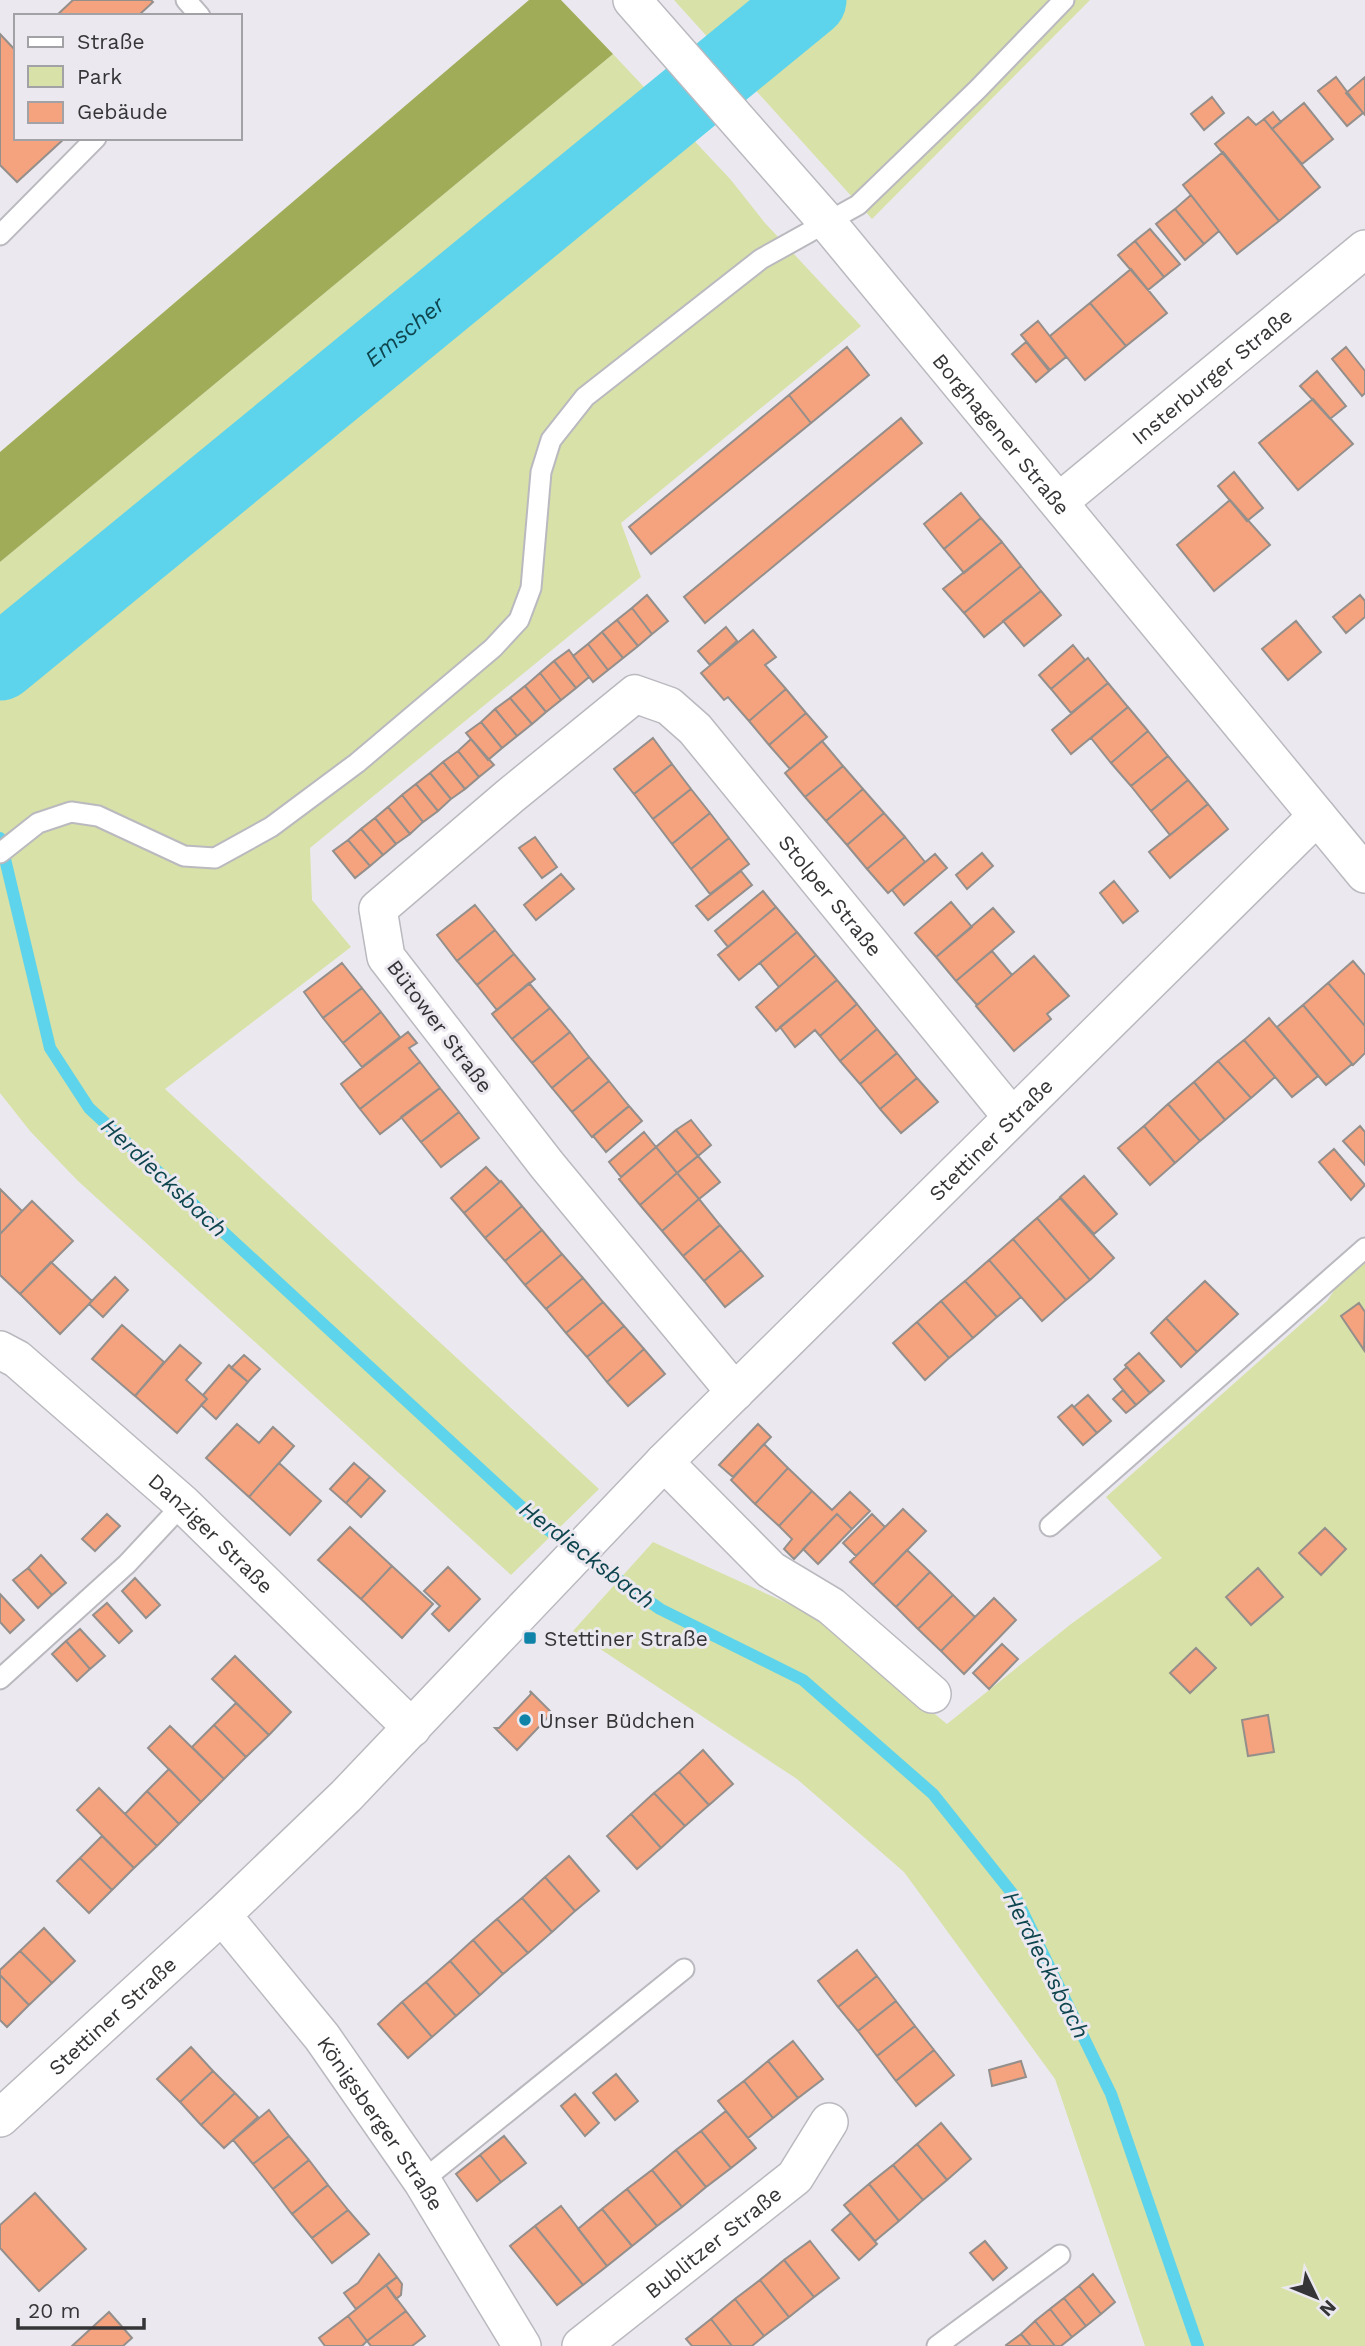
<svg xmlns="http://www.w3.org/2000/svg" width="1365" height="2346" font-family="'Work Sans',sans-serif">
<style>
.green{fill:#d8e1a7}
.forest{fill:#a1ac58}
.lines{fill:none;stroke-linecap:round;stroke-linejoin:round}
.stream{stroke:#5dd4eb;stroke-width:12}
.river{stroke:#5dd4eb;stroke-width:75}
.building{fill:#f5a27e;stroke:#958f8c;stroke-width:2}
.lane-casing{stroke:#bab9bf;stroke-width:23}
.street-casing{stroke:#bab9bf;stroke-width:40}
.lane{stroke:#fff;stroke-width:19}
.street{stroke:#fff;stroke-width:37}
.poi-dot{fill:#1083a9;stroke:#ebe9ef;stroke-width:2.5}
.labels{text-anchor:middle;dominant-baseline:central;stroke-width:6;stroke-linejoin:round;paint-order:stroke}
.street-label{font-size:21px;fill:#353437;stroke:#ebe9ef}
.poi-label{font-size:21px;fill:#353437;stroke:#ebe9ef;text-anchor:start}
.water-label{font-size:23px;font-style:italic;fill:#0f454f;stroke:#ebe9ef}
</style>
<rect width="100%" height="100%" fill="#ebe9ef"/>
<!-- green -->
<path class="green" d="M674 0H1090L872 219Z
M613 54 731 180 765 223 861 326 621 523 641 577 310 848 312 900 351 947 165 1089 599 1489 511 1575 77 1180 30 1131 0 1093V562Z
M1365 1260V2346H1145L1055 2079 904 1872 797 1779 573 1631 653 1542 811 1614 947 1724 1071 1624 1162 1558 1106 1497 1327 1301 1337 1286Z"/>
<!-- forest -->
<path class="forest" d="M529 0H561L613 54 0 562V452Z"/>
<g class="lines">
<!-- stream -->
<path class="stream" d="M0 838 50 1048 89 1108 540 1524 660 1609 803 1680 933 1794 1016 1898 1111 2094 1198 2346"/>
<!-- river -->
<path class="river" id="s1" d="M0 663 809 0"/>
</g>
<!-- building -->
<path class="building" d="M73 0H151L153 2 138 16H56Z
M0 34 16 51V138H65L17 182 0 165Z
M1336 77 1363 113 1347 126 1318 91Z
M1365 77V115L1346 93Z
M1212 97 1224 113 1204 130 1191 114Z
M1304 103 1333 139 1302 164 1272 129Z
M1273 112 1281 122 1272 129 1264 119Z
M1248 117 1256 125 1264 119 1320 187 1279 221 1215 144Z
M1223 152 1279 221 1237 254 1183 185Z
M1191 195 1219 231 1204 244 1175 209Z
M1175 209 1204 244 1185 260 1156 224Z
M1150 229 1180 264 1164 277 1135 241Z
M1135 241 1164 277 1148 290 1118 255Z
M1131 269 1167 313 1126 346 1090 303Z
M1090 303 1126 346 1085 380 1050 336Z
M1038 321 1066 357 1050 370 1021 335Z
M1026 342 1049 371 1036 382 1012 354Z
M847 347 869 375 811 423 789 395Z
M1346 347 1365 371V393L1362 396 1332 359Z
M1317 371 1346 406 1330 419 1300 386Z
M789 395 811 423 651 554 629 527Z
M1313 399 1353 444 1298 490 1259 443Z
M901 418 922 443 705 623 684 597Z
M1234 472 1263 508 1247 521 1218 486Z
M961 493 981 518 944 549 924 524Z
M1230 500 1270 545 1214 591 1177 545Z
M981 518 1002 542 964 573 944 549Z
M1002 542 1021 566 964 613 943 589Z
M1021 566 1041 591 984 637 964 613Z
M1041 591 1061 615 1024 646 1003 621Z
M647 595 668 621 652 634 632 608Z
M1360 595 1365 601V617L1346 633 1333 617Z
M632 608 652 634 638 646 617 620Z
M617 620 638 646 623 658 602 632Z
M1296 621 1321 652 1288 680 1262 649Z
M726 627 737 641 710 665 698 651Z
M753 630 776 657 765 665 786 689 749 721 728 697 724 700 701 673Z
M602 632 623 658 608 670 588 644Z
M588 644 608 670 593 682 573 656Z
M1073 645 1085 660 1051 689 1039 675Z
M569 650 589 677 576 688 554 661Z
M1088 658 1108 683 1071 713 1051 689Z
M554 661 576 688 561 700 540 673Z
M540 673 561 700 546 712 525 686Z
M1108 683 1128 707 1071 754 1052 730Z
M525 686 546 712 532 724 510 698Z
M786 689 806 713 769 745 749 721Z
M510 698 532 724 517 736 495 709Z
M1128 707 1148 731 1111 763 1091 738Z
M495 709 517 736 502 748 481 722Z
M806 713 827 737 790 769 769 745Z
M481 722 502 748 488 760 466 733Z
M1148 731 1168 756 1131 786 1111 763Z
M653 738 672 764 634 794 614 769Z
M471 739 494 765 479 777 458 751Z
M822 741 843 766 805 797 785 773Z
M458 751 479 777 465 789 443 762Z
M1168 756 1188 780 1151 811 1131 786Z
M443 762 465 789 451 799 430 773Z
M672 764 691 789 653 819 634 794Z
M843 766 863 789 826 821 805 797Z
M430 773 451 799 438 811 416 784Z
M1188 780 1208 804 1170 835 1151 811Z
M416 784 438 811 423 822 402 795Z
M691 789 710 813 672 844 653 819Z
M863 789 884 813 847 845 826 821Z
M402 795 423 822 410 834 388 807Z
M1208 804 1228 829 1170 878 1149 852Z
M388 807 410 834 396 844 375 818Z
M710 813 729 838 691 869 672 844Z
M884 813 905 837 867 869 847 845Z
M375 818 396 844 383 855 361 829Z
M361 829 383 855 370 866 348 840Z
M535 837 557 867 542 878 519 848Z
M905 837 925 862 888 893 867 869Z
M729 838 749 864 710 894 691 869Z
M348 840 370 866 355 878 333 851Z
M982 853 993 866 967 889 956 875Z
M935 854 947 868 904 905 892 890Z
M741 871 752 885 708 920 696 906Z
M561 874 574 889 536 920 524 905Z
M1114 881 1138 911 1123 923 1100 893Z
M763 891 776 907 728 947 715 931Z
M951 902 972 927 936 957 915 933Z
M475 905 495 930 457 961 437 935Z
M776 907 797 932 739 980 718 955Z
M993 908 1014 932 956 981 936 957Z
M495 930 514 954 477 985 457 961Z
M797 932 816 955 779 987 760 963Z
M992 951 1012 975 977 1005 956 981Z
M514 954 535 979 497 1010 477 985Z
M816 955 837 980 776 1031 756 1007Z
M1034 956 1069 996 1047 1014 1051 1019 1014 1051 976 1006Z
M1353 961 1365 975V1026L1328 983Z
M342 963 362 988 323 1018 304 992Z
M837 980 857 1004 820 1036 815 1030 795 1047 780 1027Z
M529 983 550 1008 512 1039 492 1014Z
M1328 983 1365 1026V1053L1353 1065 1303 1005Z
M362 988 381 1012 343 1043 323 1018Z
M857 1004 877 1029 840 1061 820 1036Z
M1303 1005 1352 1064 1326 1085 1277 1027Z
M550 1008 570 1032 532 1063 512 1039Z
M381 1012 400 1037 362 1067 343 1043Z
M1269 1018 1318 1076 1292 1097 1244 1040Z
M877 1029 897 1053 860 1084 840 1061Z
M408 1032 417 1043 409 1048 420 1062 360 1109 341 1084Z
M570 1032 589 1057 552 1088 532 1063Z
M1244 1040 1275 1077 1251 1098 1218 1061Z
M897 1053 917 1078 880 1109 860 1084Z
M589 1057 609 1081 572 1112 552 1088Z
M1218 1061 1251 1098 1225 1120 1194 1082Z
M420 1062 440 1088 380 1134 360 1109Z
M917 1078 938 1102 901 1133 880 1109Z
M609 1081 629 1106 592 1137 572 1112Z
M1194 1082 1225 1120 1200 1141 1168 1104Z
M440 1088 459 1112 421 1142 401 1117Z
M1168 1104 1200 1141 1175 1163 1144 1126Z
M629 1106 642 1121 606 1152 593 1136Z
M459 1112 479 1138 441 1167 421 1142Z
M691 1120 711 1145 698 1156 676 1130Z
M1144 1126 1175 1163 1150 1185 1118 1148Z
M1360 1126 1365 1132V1165L1343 1141Z
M676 1130 698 1156 677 1173 656 1147Z
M644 1132 656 1147 621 1177 609 1162Z
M656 1147 677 1173 640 1205 619 1179Z
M1334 1149 1365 1185 1351 1200 1319 1162Z
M698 1156 720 1182 699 1199 677 1173Z
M486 1167 500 1182 464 1213 451 1198Z
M677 1173 699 1199 662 1231 640 1205Z
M1084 1176 1117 1214 1094 1234 1060 1197Z
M501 1181 522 1206 485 1238 464 1213Z
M0 1189 22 1211 0 1234Z
M1060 1198 1114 1258 1090 1280 1037 1218Z
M699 1199 720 1225 683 1256 662 1231Z
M32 1201 73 1241 20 1294 0 1275V1234Z
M522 1206 542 1230 505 1261 485 1238Z
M1037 1218 1090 1280 1066 1300 1013 1239Z
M720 1225 741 1250 704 1281 683 1256Z
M542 1230 562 1254 525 1285 505 1261Z
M1013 1239 1066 1300 1042 1321 989 1260Z
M741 1250 763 1276 725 1307 704 1281Z
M562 1254 583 1278 546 1309 525 1285Z
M989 1260 1021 1297 997 1317 965 1281Z
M51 1262 92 1301 60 1334 20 1294Z
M115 1277 128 1290 103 1317 89 1304Z
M583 1278 603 1302 566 1333 546 1309Z
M965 1281 997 1317 973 1338 941 1301Z
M1205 1281 1238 1314 1197 1352 1166 1318Z
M941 1301 973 1338 949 1358 917 1322Z
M603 1302 624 1326 587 1357 566 1333Z
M1359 1303 1365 1312 1364 1350 1341 1316Z
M1166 1318 1197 1352 1181 1367 1151 1333Z
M917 1322 949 1358 925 1380 893 1343Z
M122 1325 164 1362 135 1396 92 1359Z
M624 1326 644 1349 607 1382 587 1357Z
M180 1345 201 1363 186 1380 207 1399 177 1433 135 1396Z
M644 1349 665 1374 628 1406 607 1382Z
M1139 1353 1164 1381 1150 1393 1125 1365Z
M244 1355 260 1369 248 1382 231 1368Z
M229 1365 248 1382 216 1419 201 1405 207 1399 203 1395Z
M1127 1367 1150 1393 1136 1405 1114 1379Z
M1123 1390 1136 1405 1126 1413 1113 1399Z
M1088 1395 1111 1421 1097 1433 1074 1407Z
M1072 1405 1097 1433 1083 1445 1058 1417Z
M237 1424 259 1443 273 1427 294 1446 249 1497 206 1458Z
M758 1424 771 1437 733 1477 719 1465Z
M764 1444 788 1468 755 1504 731 1480Z
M279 1463 321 1501 290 1535 249 1497Z
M354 1463 370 1477 346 1503 330 1489Z
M788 1468 812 1491 779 1526 755 1504Z
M370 1477 385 1491 361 1517 346 1503Z
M812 1491 832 1510 850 1492 870 1511 852 1529 837 1514 794 1559 784 1549 792 1539 779 1526Z
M903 1509 926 1531 873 1585 850 1562Z
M107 1514 120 1526 95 1551 82 1539Z
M837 1514 852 1529 818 1564 803 1549Z
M872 1514 885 1527 856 1556 843 1543Z
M350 1527 392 1566 361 1599 318 1560Z
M1325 1528 1346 1549 1321 1575 1299 1553Z
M907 1550 930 1572 896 1607 873 1585Z
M41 1555 66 1583 52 1595 28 1568Z
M392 1566 433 1604 402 1638 361 1599Z
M448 1567 480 1599 449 1631 432 1614 440 1606 424 1591Z
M28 1568 52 1595 38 1608 13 1580Z
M1258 1568 1283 1597 1251 1625 1226 1597Z
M930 1572 953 1595 918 1629 896 1607Z
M135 1578 160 1605 146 1618 122 1591Z
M0 1594 24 1620 10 1633 0 1622Z
M953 1595 975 1617 941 1651 918 1629Z
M994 1598 1016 1620 964 1674 941 1651Z
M107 1603 132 1631 119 1643 93 1615Z
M80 1629 105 1656 90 1669 66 1641Z
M66 1641 90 1669 77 1681 52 1654Z
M1002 1644 1018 1659 989 1689 973 1673Z
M1196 1648 1216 1668 1190 1693 1170 1673Z
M235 1656 291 1712 269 1735 212 1679Z
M530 1691 552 1713 517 1750 495 1728H499L531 1694Z
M236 1703 269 1735 246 1757 214 1725Z
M1268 1715 1274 1752 1248 1756 1242 1720Z
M214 1725 246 1757 224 1779 192 1747Z
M170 1726 224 1779 201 1802 148 1748Z
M703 1750 733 1784 709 1805 679 1772Z
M169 1769 201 1802 179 1824 147 1791Z
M679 1772 709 1805 685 1826 654 1793Z
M99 1788 157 1846 134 1868 77 1810Z
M147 1791 179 1824 157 1846 125 1814Z
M654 1793 685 1826 661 1848 631 1814Z
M631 1814 661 1848 637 1869 607 1836Z
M102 1836 134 1868 112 1890 80 1858Z
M569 1856 599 1891 575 1911 545 1877Z
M80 1858 112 1890 89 1913 57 1881Z
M545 1877 575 1911 552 1932 522 1898Z
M522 1898 552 1932 528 1953 497 1919Z
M497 1919 528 1953 503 1974 473 1940Z
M44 1928 75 1961 52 1983 20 1951Z
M473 1940 503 1974 480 1995 450 1961Z
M857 1950 877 1976 838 2007 818 1981Z
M20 1951 52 1983 29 2005 0 1975V1970Z
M450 1961 480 1995 456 2016 426 1982Z
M0 1975 29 2005 7 2027 0 2020Z
M877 1976 896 2001 858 2031 838 2007Z
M426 1982 456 2016 432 2037 402 2002Z
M896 2001 915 2026 877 2056 858 2031Z
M402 2002 432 2037 408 2058 378 2024Z
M915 2026 934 2050 896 2081 877 2056Z
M793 2041 823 2079 798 2098 768 2061Z
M191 2047 213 2071 180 2102 157 2079Z
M934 2050 954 2075 916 2106 896 2081Z
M768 2061 798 2098 773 2118 744 2081Z
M1021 2061 1026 2077 992 2086 989 2070Z
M213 2071 235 2093 201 2125 180 2102Z
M616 2074 638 2101 615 2120 593 2093Z
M744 2081 773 2118 748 2138 718 2101Z
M235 2093 258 2117 224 2148 201 2125Z
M575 2094 599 2123 585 2136 561 2106Z
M269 2110 289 2136 253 2164 233 2140Z
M726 2111 756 2148 731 2168 701 2131Z
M941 2123 971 2159 947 2180 917 2144Z
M701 2131 731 2168 706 2187 676 2150Z
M289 2136 309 2160 273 2189 253 2164Z
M504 2136 526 2163 501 2182 480 2155Z
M917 2144 947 2180 923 2200 893 2165Z
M676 2150 706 2187 682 2207 652 2170Z
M480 2155 501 2182 477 2201 456 2174Z
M309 2160 328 2185 292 2214 273 2189Z
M893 2165 923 2200 899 2221 869 2184Z
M652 2170 682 2207 657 2226 627 2189Z
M869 2184 899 2221 875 2241 844 2205Z
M328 2185 348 2210 312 2238 292 2214Z
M627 2189 657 2226 632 2246 602 2209Z
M35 2193 86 2249 39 2291 0 2248V2225Z
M561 2206 607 2266 583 2285 535 2226Z
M602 2209 632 2246 607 2266 578 2229Z
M348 2210 369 2234 332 2263 312 2238Z
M851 2213 877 2244 859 2260 832 2230Z
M535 2226 583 2285 557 2305 510 2246Z
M810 2241 839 2278 814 2297 784 2260Z
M985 2241 1007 2268 993 2280 970 2253Z
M379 2254 397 2277 356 2309 344 2293 358 2283Z
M784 2260 814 2297 789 2317 760 2280Z
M1093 2274 1115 2302 1101 2314 1079 2286Z
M397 2277 402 2284 401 2295 396 2299 386 2285Z
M760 2280 789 2317 764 2336 735 2299Z
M386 2285 406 2311 367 2341 348 2316Z
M1079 2286 1101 2314 1086 2326 1064 2298Z
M1064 2298 1086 2326 1072 2337 1050 2309Z
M735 2299 764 2336 752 2346H732L711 2319Z
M1050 2309 1072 2337 1061 2346H1055L1035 2321Z
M406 2311 425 2336 412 2346H371L367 2341Z
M109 2312 132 2338 123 2346H72Z
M348 2316 367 2341 362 2346H325L319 2338Z
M711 2319 732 2346H692L686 2339Z
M1035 2321 1055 2346H1031L1021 2334Z
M1021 2334 1031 2346H1007L1006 2345Z"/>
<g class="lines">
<defs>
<path id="lane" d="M186 0 200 16
M0 235 96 138
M0 853 38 823 71 812 98 816 184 856 215 858 271 827 357 763 493 648 519 620 531 588 541 472 551 440 585 397 761 259 858 205 978 89 1064 0
M1050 1526 1365 1248
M0 1679 127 1564 183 1504
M422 2181 684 1969
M937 2346 1060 2255"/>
<g id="street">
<path id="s2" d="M632 0 826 221 1365 874"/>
<path id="s3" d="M1059 502 1365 249"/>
<path id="s4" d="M0 1350 17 1359 183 1504 412 1728"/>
<path id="s5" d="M735 1392 547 1165 386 957 378 909 510 796 635 694 669 706 695 729 1012 1117"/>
<path d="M664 1462 771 1570 831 1606 932 1694"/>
<path id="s6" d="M222 1915 322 2037 422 2181 522 2346"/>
<path id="s7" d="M0 2118 222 1915 346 1796 664 1462 1317 816"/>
<path id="s8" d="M581 2346 795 2177 829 2122"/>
</g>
</defs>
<!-- lane casing -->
<use href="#lane" class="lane-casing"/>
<!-- street casing -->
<use href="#street" class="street-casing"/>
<!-- lane -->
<use href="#lane" class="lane"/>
<!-- street -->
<use href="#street" class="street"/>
</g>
<!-- markers -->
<g class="poi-dot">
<rect x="523" y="1631" width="14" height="14" rx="3.5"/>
<circle cx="525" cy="1720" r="7"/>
</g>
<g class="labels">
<!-- street labels -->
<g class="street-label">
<text stroke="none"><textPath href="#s3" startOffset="198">Insterburger Straße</textPath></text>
<text stroke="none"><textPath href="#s2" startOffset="570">Borghagener Straße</textPath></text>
<text stroke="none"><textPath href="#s5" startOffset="1227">Stolper Straße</textPath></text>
<text transform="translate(440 1026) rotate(53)">Bütower Straße</text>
<text stroke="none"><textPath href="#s7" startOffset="1393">Stettiner Straße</textPath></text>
<text stroke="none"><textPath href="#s4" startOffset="280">Danziger Straße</textPath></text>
<text stroke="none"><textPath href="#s7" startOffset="152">Stettiner Straße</textPath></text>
<text stroke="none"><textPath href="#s6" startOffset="262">Königsberger Straße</textPath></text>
<text stroke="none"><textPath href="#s8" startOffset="168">Bublitzer Straße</textPath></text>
</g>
<!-- poi labels -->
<g class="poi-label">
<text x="544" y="1638">Stettiner Straße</text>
<text x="539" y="1720">Unser Büdchen</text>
</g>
<!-- water labels -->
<g class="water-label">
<text stroke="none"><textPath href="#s1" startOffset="523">Emscher</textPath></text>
<text transform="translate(164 1178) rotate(43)">Herdiecksbach</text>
<text transform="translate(587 1555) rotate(37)">Herdiecksbach</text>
<text transform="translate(1046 1965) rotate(63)">Herdiecksbach</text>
</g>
</g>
<!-- legend -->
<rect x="14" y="14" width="228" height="126" fill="#ebe9ef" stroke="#a2a1a5" stroke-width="2"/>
<rect x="28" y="37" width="35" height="10" fill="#ffffff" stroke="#a2a1a5" stroke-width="2"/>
<text x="77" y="49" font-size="21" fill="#353437">Straße</text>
<rect x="28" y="66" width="35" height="21" fill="#d8e1a7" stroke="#a2a1a5" stroke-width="2"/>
<text x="77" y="84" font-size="21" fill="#353437">Park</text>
<rect x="28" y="102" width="35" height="21" fill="#f5a27e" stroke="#a2a1a5" stroke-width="2"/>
<text x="77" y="119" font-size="21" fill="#353437">Gebäude</text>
<!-- north arrow -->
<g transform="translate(1316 2297) rotate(133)" stroke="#ebe9ef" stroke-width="5" paint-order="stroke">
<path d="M0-5L12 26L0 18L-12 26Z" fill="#353437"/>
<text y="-10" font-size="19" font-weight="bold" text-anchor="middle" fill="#353437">N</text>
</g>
<!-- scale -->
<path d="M18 2318v10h126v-10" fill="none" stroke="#353437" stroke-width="3.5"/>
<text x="28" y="2318" font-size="21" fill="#353437" stroke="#ebe9ef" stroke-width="5" paint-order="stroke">20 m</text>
</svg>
